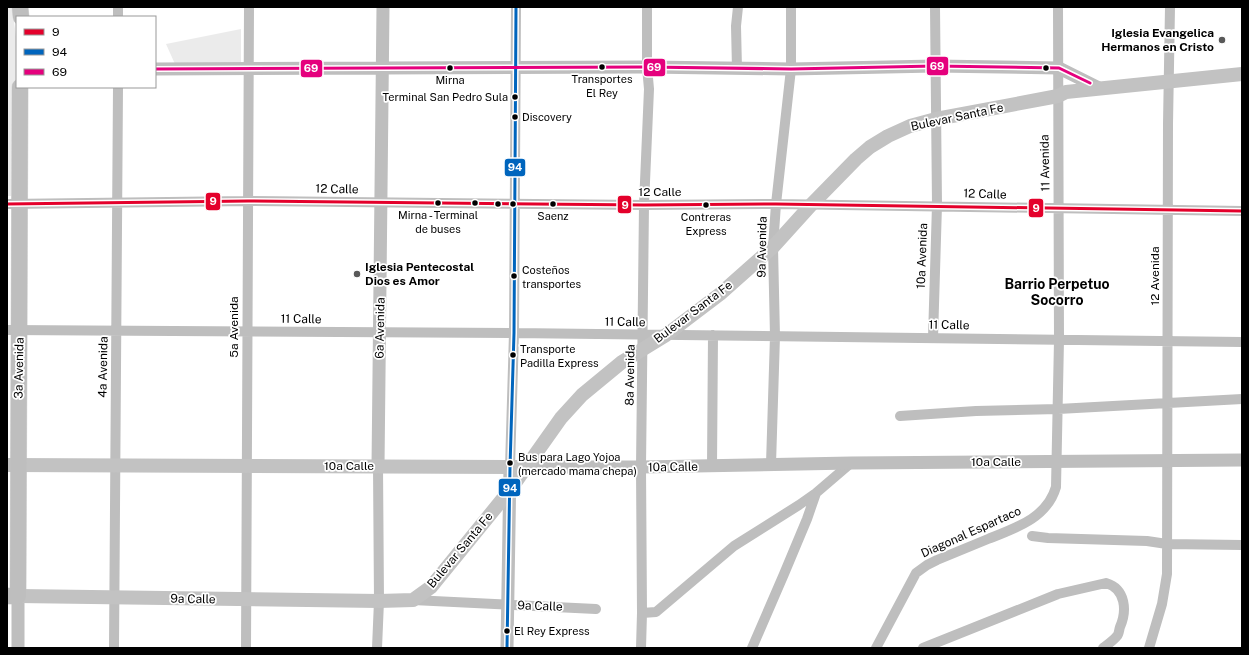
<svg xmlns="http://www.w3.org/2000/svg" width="1249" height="655" font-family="'Public Sans',sans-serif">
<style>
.green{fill:#ebebeb}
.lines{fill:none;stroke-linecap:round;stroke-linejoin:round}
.primary-casing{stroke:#dbdbdb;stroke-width:17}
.minor{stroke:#bebebe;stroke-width:10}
.tertiary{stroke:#bebebe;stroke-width:13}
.secondary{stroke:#c2c2c2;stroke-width:14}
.primary{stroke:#bebebe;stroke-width:16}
.bus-1-casing{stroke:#fff;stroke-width:6}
.bus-2-casing{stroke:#fff;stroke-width:6}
.bus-3-casing{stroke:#fff;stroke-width:6}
.bus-1{stroke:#e4002b;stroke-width:3}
.bus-2{stroke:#0065bd;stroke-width:3}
.bus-3{stroke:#e5007d;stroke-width:3}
.poi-dot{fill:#595959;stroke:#fff;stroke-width:1.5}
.bus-dot{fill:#000;stroke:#fff;stroke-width:1.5}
.labels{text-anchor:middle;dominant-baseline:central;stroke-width:3.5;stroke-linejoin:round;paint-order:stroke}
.bus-label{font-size:11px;fill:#000;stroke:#fff}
.poi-label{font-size:12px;font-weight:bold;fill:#000;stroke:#fff;text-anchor:end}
.street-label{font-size:12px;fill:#000;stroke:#fff}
.quarter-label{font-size:14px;font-weight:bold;fill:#000;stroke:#fff}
.line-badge{stroke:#fff;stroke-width:1.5}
.badge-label{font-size:11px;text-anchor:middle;font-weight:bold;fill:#fff}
</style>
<rect width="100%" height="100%" fill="#fff"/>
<!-- green -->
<path class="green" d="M7 7H12L17 44 14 196H7Z
M241 29V65L175 64 166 44Z"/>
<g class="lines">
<defs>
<path id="primary" d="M20 7 21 17
M7 596H18L20 87"/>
</defs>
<!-- primary casing -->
<use href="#primary" class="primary-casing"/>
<!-- minor -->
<path class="minor" d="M118 17V7
M737 69 736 26 738 7
M7 204 248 201 644 205 776 204 1242 211
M7 330 514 333 1242 342
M933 338 937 205 935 7
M900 416 976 411 1058 409 1242 399
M771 464 775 336 773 247 776 204 791 69V7
M712 466 713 335
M510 467 514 333 516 7
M1032 536 1048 538 1147 541 1167 544 1242 545
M413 600 596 609
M642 613 656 612 734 546 799 505 816 493 851 463
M114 648 118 87
M246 648 249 7
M377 648 379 601 378 466
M641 648 642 613 641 467 644 205 649 89 647 67V7
M752 648 784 574 807 519 816 493
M876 648 916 573 927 565 937 560C954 553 971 546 988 539 1016 528 1047 518 1056 487L1059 340 1058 7
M923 648 1058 594 1106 583C1126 589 1127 611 1120 627 1119 630 1119 634 1117 636 1114 640 1107 645 1103 648
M1149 648 1162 604 1167 574 1168 124 1170 7"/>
<!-- tertiary -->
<path class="tertiary" d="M155 69 647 67 791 69 935 66 1059 68 1099 88
M378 466 383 7
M527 467H641L851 463 1242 460
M18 596V648
M507 648 510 467"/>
<!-- secondary -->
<path class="secondary" d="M7 465 527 467
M18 596 379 601 413 600 431 587 510 490 561 418 582 395 622 362 666 335 720 294 773 247 811 205 856 159 870 147 888 136 910 126 936 119 1058 96 1066 92 1242 74"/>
<!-- primary -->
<use href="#primary" class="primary"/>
<defs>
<path id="bus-1" d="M7 204 248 201 644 205 776 204 1242 211"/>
<path id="bus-2" d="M507 648 510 467 514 333 516 7"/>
<path id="bus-3" d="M155 69 647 67 791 69 935 66 1059 68 1090 83"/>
</defs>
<!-- bus-1 casing -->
<use href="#bus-1" class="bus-1-casing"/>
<!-- bus-2 casing -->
<use href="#bus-2" class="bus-2-casing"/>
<!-- bus-3 casing -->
<use href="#bus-3" class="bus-3-casing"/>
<!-- bus-1 -->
<use href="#bus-1" class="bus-1"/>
<!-- bus-2 -->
<use href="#bus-2" class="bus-2"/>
<!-- bus-3 -->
<use href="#bus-3" class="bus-3"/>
</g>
<!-- markers -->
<g class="poi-dot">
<circle cx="1222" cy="40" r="4"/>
<circle cx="357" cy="274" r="4"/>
</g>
<g class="bus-dot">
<circle cx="602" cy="67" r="3.5"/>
<circle cx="450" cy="68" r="3.5"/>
<circle cx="1046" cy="68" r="3.5"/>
<circle cx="515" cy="97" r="3.5"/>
<circle cx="515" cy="117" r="3.5"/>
<circle cx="438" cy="203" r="3.5"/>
<circle cx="475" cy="203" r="3.5"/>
<circle cx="498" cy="204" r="3.5"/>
<circle cx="513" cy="204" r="3.5"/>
<circle cx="553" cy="204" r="3.5"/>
<circle cx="706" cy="205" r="3.5"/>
<circle cx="514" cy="276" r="3.5"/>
<circle cx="513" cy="355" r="3.5"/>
<circle cx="510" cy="463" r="3.5"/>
<circle cx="507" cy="631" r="3.5"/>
</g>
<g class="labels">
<!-- bus labels -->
<g class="bus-label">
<text x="602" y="79">Transportes<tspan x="602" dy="14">El Rey</tspan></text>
<text x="450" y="80">Mirna</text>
<text x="508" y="97" text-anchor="end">Terminal San Pedro Sula</text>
<text x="522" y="117" text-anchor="start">Discovery</text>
<text x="438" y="215">Mirna - Terminal<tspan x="438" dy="14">de buses</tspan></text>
<text x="553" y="216">Saenz</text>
<text x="706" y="217">Contreras<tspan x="706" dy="14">Express</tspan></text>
<text x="522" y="270" text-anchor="start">Costeños<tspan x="522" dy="14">transportes</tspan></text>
<text x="520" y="349" text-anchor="start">Transporte<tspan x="520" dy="14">Padilla Express</tspan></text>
<text x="518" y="457" text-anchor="start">Bus para Lago Yojoa<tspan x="518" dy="14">(mercado mama chepa)</tspan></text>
<text x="514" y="631" text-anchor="start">El Rey Express</text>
</g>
<!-- poi labels -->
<g class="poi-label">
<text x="1214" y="33">Iglesia Evangelica<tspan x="1214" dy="14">Hermanos en Cristo</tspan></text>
<text x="365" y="267" text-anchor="start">Iglesia Pentecostal<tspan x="365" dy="14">Dios es Amor</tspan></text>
</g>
<!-- street labels -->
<g class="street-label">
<text transform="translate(957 117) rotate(-12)">Bulevar Santa Fe</text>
<text transform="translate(1045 163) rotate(-91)">11 Avenida</text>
<text transform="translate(337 189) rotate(1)">12 Calle</text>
<text x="660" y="192">12 Calle</text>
<text transform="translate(985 194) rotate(2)">12 Calle</text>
<text transform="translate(762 247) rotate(-89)">9a Avenida</text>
<text transform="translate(922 256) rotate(-88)">10a Avenida</text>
<text transform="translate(1155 276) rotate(-90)">12 Avenida</text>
<text transform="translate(693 312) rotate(-37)">Bulevar Santa Fe</text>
<text transform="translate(301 319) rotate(1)">11 Calle</text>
<text transform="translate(625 322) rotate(1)">11 Calle</text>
<text transform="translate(949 325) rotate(1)">11 Calle</text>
<text transform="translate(234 327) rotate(-90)">5a Avenida</text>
<text transform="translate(380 328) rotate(-89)">6a Avenida</text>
<text transform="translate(103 367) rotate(-89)">4a Avenida</text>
<text transform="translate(19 368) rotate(-89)">3a Avenida</text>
<text transform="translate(630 375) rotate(-89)">8a Avenida</text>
<text x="996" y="462">10a Calle</text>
<text x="349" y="466">10a Calle</text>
<text transform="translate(673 467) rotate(-1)">10a Calle</text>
<text transform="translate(971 532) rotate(-24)">Diagonal Espartaco</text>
<text transform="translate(460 550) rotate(-50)">Bulevar Santa Fe</text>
<text transform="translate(193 599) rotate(1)">9a Calle</text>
<text transform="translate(540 606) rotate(2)">9a Calle</text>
</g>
<!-- quarter labels -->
<g class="quarter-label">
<text x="1057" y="284">Barrio Perpetuo<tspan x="1057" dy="16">Socorro</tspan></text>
</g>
</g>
<g class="line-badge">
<rect x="926" y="56" width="23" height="20" rx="4" fill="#e5007d"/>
<rect x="643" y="58" width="23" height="19" rx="4" fill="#e5007d"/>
<rect x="300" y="59" width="23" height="19" rx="4" fill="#e5007d"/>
<rect x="504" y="158" width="22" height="19" rx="4" fill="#0065bd"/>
<rect x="205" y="192" width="16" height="19" rx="4" fill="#e4002b"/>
<rect x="617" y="195" width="15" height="19" rx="4" fill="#e4002b"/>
<rect x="1028" y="198" width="16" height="20" rx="4" fill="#e4002b"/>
<rect x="498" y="478" width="23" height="19" rx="4" fill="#0065bd"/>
</g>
<g class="badge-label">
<text x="937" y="70">69</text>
<text x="654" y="71">69</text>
<text x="311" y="72">69</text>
<text x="515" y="171">94</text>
<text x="213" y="205">9</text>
<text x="625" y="209">9</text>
<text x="1036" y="212">9</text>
<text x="510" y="492">94</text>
</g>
<!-- border -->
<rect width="1249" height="655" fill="none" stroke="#000000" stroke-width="16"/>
<!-- legend -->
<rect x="16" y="16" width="140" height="72" fill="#ffffff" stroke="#999999"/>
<rect x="24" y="29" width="20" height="6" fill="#e4002b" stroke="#999999"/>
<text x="52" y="36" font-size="12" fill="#000000">9</text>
<rect x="24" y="49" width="20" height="6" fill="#0065bd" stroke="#999999"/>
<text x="52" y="56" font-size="12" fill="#000000">94</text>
<rect x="24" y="69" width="20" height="6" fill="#e5007d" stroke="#999999"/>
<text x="52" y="76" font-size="12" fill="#000000">69</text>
</svg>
